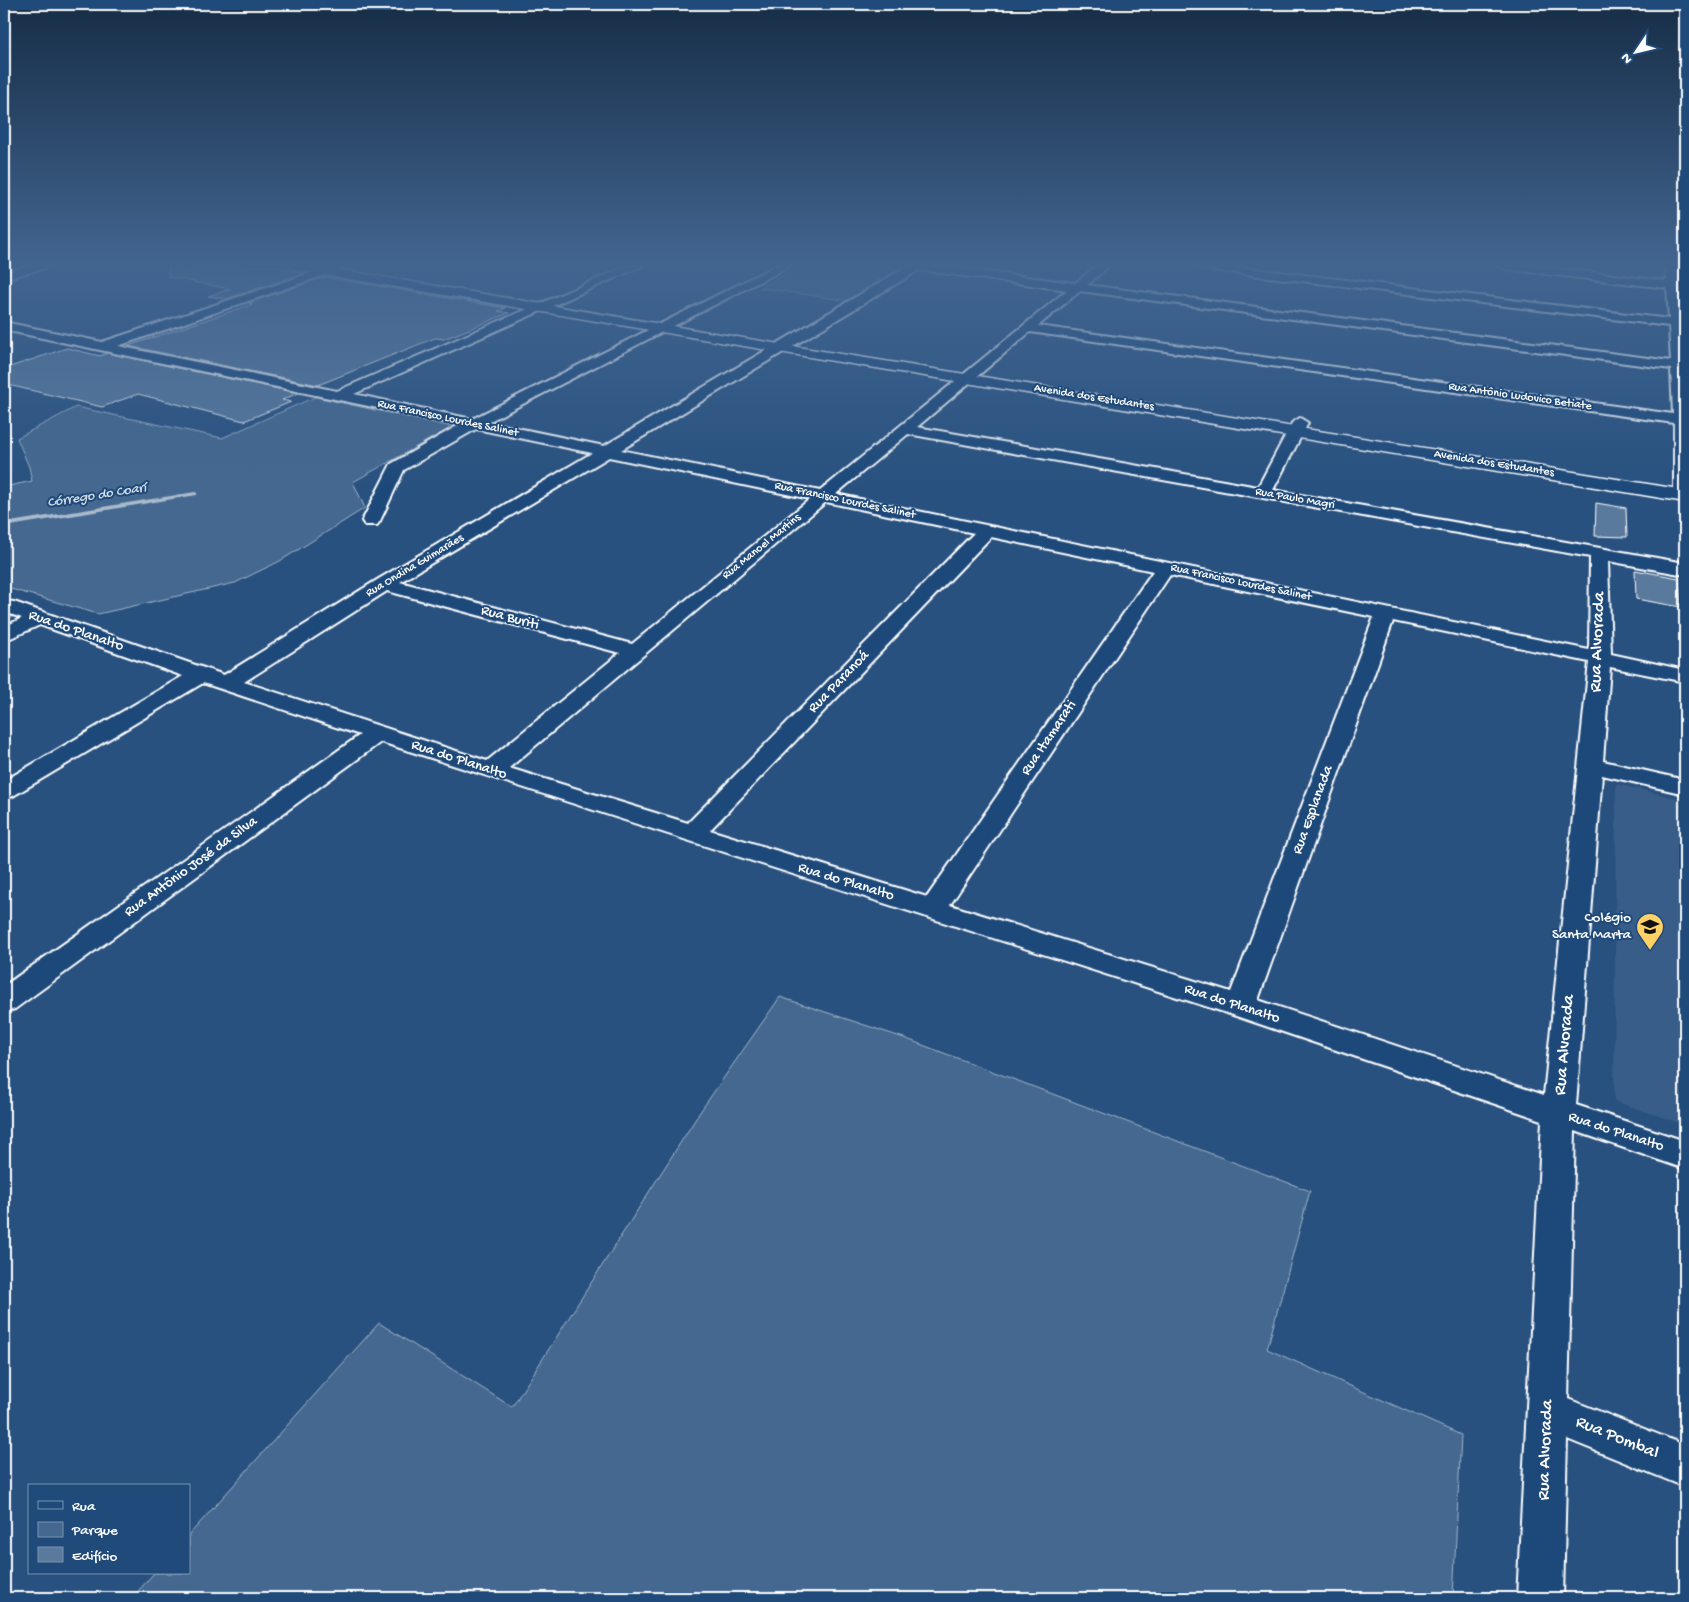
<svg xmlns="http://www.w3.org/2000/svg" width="1689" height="1602" font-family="'Gochi Hand',sans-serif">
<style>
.built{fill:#375d88}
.green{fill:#446890;stroke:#a2b4c8}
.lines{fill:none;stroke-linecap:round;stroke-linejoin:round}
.stream{fill:#aabbcd;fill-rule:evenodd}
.building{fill:#5a7a9d;stroke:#fff}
.street-casing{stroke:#fff;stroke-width:4}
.secondary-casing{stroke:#fff;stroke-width:3}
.street{fill:#1f4a7a;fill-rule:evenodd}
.secondary{fill:#1f4a7a;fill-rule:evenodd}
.labels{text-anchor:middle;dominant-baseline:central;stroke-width:4;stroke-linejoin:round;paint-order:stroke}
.far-street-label{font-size:12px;fill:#fff;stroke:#1f4a7a}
.far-water-label{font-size:14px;font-style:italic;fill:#d4dde6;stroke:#1f4a7a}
.street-label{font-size:15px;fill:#fff;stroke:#1f4a7a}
.poi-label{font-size:15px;fill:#fff;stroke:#1f4a7a;text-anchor:end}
.near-street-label{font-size:18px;fill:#fff;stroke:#1f4a7a}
</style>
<rect width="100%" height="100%" fill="#28517f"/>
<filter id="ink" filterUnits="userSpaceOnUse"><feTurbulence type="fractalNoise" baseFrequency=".02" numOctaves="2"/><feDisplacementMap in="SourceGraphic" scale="10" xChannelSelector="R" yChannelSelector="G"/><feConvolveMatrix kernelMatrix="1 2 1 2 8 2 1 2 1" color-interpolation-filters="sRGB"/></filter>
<g filter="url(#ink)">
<!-- built -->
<path class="built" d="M1530 266H1685V283Z
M1616 784 1685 800V1125L1614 1101Z"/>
<!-- green -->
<path class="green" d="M801 266H886L905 268 850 301 760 288Z
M315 397 452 427 353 482 365 508 280 561 235 583 98 614 4 587V487L32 481 29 467 17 438 76 407 222 438Z
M780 997 904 1038 1310 1191 1267 1349 1461 1435 1453 1598H132L154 1573H189V1535L379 1323 512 1407 700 1112Z"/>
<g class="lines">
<!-- stream -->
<path class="stream" d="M195 492 197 493V495L4 527V523Z"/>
</g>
<!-- building -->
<path class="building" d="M169 266H273L305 273 226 299 208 296 230 289 168 277Z
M325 277 506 308 498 311 509 313 444 339 435 338 318 385 128 346 253 304 248 303Z
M67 348 100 356 107 353 298 393 282 400 291 402 244 421 138 394 102 407 4 384V369Z
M1596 503 1626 508 1627 537 1595 536Z
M1635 570 1679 578 1681 607 1636 599Z"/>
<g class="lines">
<defs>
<path id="street" d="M28 266H47L45 268 4 279V273Z
M333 266H350L118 346 337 391 627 266H642L354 394 472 419 775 266H790L488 422 604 446 908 266H939L1075 283 1096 266H1109L1087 285 1671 361 1669 326 1203 269 1197 266H1231L1669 319 1667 288 1504 269 1498 266H1534L1667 281 1666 266H1678L1685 363V500L1677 499 1674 495V423L1030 332 917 427 1258 487 1292 423 1300 418 1308 423 1273 490 1685 563V575L1608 561 1611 654 1685 670V682L1610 667 1603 761 1685 780V794L1602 775 1576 1105 1685 1141V1169L1575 1131 1568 1399 1685 1445V1487L1567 1439 1563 1598H1517L1542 1120 1230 1014 381 742 15 1009 4 1012V986L360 735 203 683 13 796 4 798V781L183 676 40 625 4 641V627L22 618 4 612V601L14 602 224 675 377 580 592 453 476 429 404 470 380 521 377 525H365L362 521 391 464 459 425 4 330V322L102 342ZM919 270 1067 290 820 491 621 450ZM1080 291 1671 369 1673 414 1038 326ZM908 434 1590 557 1589 650 836 494ZM609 457 810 499 632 644 400 582ZM826 502 974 533 688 823 509 768ZM991 537 1153 571 927 897 710 830ZM1170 575 1374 617 1231 992 950 905ZM387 591 620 653 487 761 244 682ZM1393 621 1589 662 1544 1095 1258 1000Z"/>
<path id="secondary" d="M290 266H318L779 344 1685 490V502L779 352 296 270Z"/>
</defs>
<!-- street casing -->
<use href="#street" class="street-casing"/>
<!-- secondary casing -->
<use href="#secondary" class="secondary-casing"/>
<!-- street -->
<use href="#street" class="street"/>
<!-- secondary -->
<use href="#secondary" class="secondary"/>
</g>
</g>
<!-- sky -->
<linearGradient id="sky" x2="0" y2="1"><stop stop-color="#162d46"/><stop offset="0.54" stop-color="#426590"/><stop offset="1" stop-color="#426590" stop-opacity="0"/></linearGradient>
<rect width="1689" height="490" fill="url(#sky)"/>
<!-- icons -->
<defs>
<symbol id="school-pin" viewBox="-11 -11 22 30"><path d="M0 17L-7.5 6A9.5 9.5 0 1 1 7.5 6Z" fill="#ffd166" stroke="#1f4a7a"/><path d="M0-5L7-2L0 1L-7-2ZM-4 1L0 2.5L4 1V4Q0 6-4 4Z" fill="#111"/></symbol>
</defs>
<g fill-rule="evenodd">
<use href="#school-pin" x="1634" y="911" width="32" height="43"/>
</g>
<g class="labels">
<!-- far-street labels -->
<g class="far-street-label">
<text transform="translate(1520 397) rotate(8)">Rua Antônio Ludovico Betiate</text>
<text transform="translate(1094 398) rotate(9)">Avenida dos Estudantes</text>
<text transform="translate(448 419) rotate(12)">Rua Francisco Lourdes Salinet</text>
<text transform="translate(1494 464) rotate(9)">Avenida dos Estudantes</text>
<text transform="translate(1295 499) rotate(10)">Rua Paulo Magri</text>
<text transform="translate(845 501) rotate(12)">Rua Francisco Lourdes Salinet</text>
<text transform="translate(762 547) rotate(-39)">Rua Manoel Martins</text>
<text transform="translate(415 566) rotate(-31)">Rua Ondina Guimarães</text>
<text transform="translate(1241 583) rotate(12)">Rua Francisco Lourdes Salinet</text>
</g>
<!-- far-water labels -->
<g class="far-water-label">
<text transform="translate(97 496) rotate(-9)">Córrego do Coarí</text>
</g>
<!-- street labels -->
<g class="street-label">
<text transform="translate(510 618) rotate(15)">Rua Buriti</text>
<text transform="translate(76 631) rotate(19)">Rua do Planalto</text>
<text transform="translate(839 682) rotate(-46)">Rua Paranoá</text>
<text transform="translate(1049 738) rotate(-56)">Rua Itamarati</text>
<text transform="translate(459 760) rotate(18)">Rua do Planalto</text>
<text transform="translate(1313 810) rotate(-70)">Rua Esplanada</text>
<text transform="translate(191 867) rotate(-36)">Rua Antônio José da Silva</text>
<text transform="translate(846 882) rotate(17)">Rua do Planalto</text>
<text transform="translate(1232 1004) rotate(18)">Rua do Planalto</text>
<text transform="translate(1616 1132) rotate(18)">Rua do Planalto</text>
</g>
<!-- poi labels -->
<g class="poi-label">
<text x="1631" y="918">Colégio<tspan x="1631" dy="17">Santa Marta</tspan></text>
</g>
<!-- near-street labels -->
<g class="near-street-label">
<text transform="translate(1598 642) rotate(-88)">Rua Alvorada</text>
<text transform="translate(1565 1045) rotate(-85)">Rua Alvorada</text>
<text transform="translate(1617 1438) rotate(22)">Rua Pombal</text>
<text transform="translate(1546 1450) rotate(-88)">Rua Alvorada</text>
</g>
</g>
<!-- margin -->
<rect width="1689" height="1602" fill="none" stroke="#1f4a7a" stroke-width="20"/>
<rect x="10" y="10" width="1669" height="1582" fill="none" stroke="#fff" stroke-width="2" filter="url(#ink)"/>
<!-- legend -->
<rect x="28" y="1484" width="162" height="90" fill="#1f4a7a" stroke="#7992af"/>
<rect x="38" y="1501" width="25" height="8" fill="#1f4a7a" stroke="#7992af"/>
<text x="72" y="1510" font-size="15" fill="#ffffff">Rua</text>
<rect x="38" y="1522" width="25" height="15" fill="#446890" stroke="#7992af"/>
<text x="72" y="1534" font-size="15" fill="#ffffff">Parque</text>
<rect x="38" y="1547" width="25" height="15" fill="#5a7a9d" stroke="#7992af"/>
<text x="72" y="1560" font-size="15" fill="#ffffff">Edifício</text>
<!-- north arrow -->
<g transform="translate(1636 52) rotate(235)" stroke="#1f4a7a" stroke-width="4" paint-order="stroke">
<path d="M0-4L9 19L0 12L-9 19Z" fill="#ffffff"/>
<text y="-8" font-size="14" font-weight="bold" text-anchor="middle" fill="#ffffff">N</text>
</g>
</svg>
